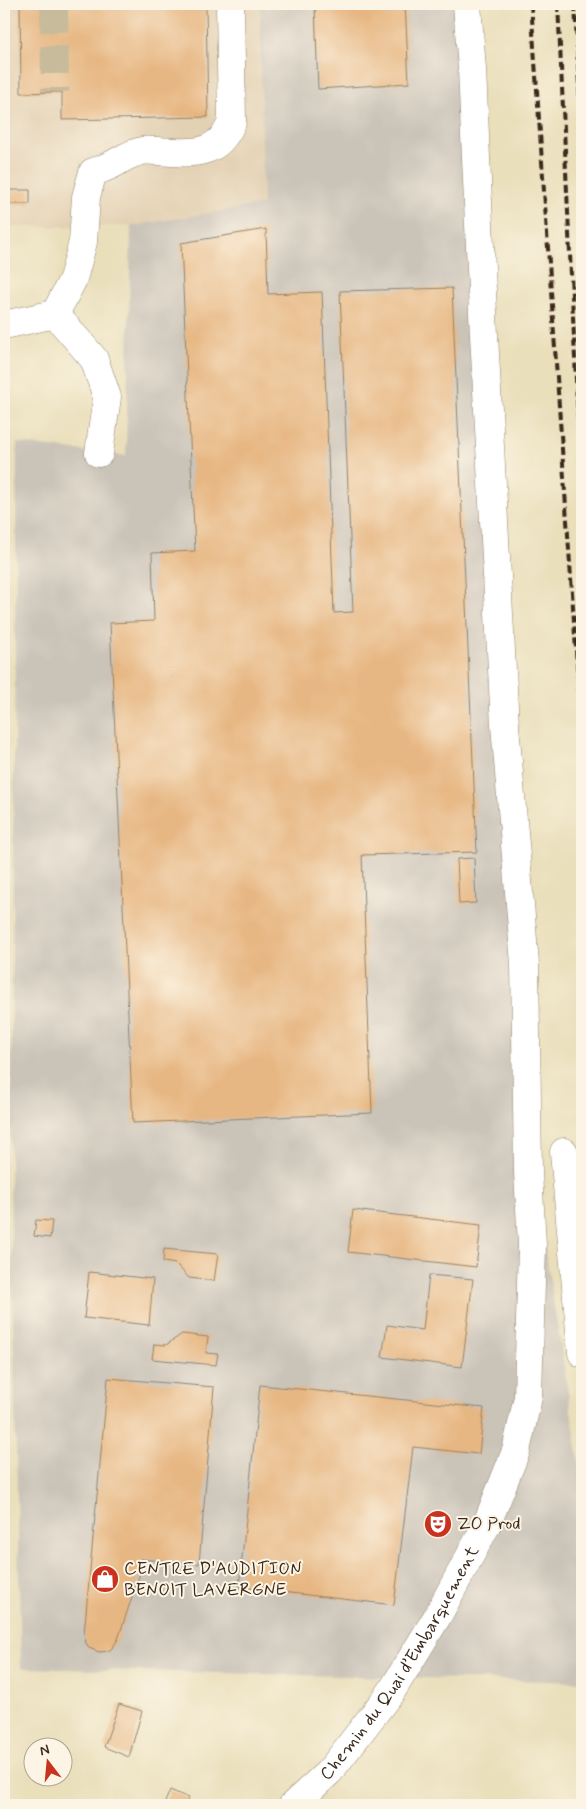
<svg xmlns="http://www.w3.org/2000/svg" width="586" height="1809" font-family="Mynerve,sans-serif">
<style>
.built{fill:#e3d1b4}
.industrial{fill:#cac3b8}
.building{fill:#e7b783}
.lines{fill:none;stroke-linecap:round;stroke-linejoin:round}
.minor-tunnel{stroke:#c7bb9c;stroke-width:28;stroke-dasharray:28 14;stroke-linecap:butt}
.minor-casing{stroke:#92846c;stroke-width:29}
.minor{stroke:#fff;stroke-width:28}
.rail{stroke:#3b2a1e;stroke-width:4;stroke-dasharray:8 4;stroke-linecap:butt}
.labels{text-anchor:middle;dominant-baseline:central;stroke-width:4;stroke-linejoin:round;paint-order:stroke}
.poi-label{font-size:18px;fill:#3b2a1e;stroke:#fcf5e5;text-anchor:start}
.street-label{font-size:18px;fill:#3b2a1e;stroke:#fcf5e5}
</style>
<rect width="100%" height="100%" fill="#fcf5e5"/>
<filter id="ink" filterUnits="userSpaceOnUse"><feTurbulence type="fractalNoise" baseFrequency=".02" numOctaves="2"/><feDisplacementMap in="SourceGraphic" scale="10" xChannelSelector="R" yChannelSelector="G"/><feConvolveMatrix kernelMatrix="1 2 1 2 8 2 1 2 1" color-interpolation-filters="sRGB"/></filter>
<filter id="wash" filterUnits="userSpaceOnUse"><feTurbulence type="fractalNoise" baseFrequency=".0096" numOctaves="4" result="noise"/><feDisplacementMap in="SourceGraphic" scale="20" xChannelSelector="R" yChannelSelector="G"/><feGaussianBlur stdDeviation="1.12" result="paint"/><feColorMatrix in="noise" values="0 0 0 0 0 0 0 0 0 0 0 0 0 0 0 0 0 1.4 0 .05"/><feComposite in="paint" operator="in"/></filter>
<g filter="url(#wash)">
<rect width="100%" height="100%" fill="#eadfbb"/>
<!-- built -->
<path class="built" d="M4 4H260L263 204 131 226 4 227Z"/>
<!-- industrial -->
<path class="industrial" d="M260 4H455L540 1219 581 1472 582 1682 21 1668 10 1186 17 443 126 456 131 226 263 204Z"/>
<g id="blocks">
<!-- building -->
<path class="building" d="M20 4H206L208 117 62 120V92L21 93Z
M315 4H405L409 83 318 89Z
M7 190H30V204H7Z
M266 229 268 294 322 292 334 613 353 612 340 291 452 288 477 852 362 855 372 1113 133 1123 110 623 154 621 152 553 195 551 181 243Z
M474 858 476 903 459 904 457 859Z
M353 1210 481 1225 476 1267 348 1252Z
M36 1220 52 1221 50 1238 34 1236Z
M164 1249 218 1254 214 1281 189 1278 176 1264 163 1262Z
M89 1272 153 1279 149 1325 84 1318Z
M429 1275 473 1279 462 1367 382 1357 387 1325 423 1330Z
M182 1334 208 1337 206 1353 218 1354 216 1365 152 1359 154 1344 166 1345Z
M108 1378 214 1387 199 1564 140 1559 144 1561 118 1639 113 1647 109 1651 99 1652 89 1648 86 1643 84 1634Z
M260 1385 484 1408 479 1454 413 1447 394 1605 239 1587Z
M119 1704 142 1711 129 1757 104 1747Z
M170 1790 189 1798 185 1805H164Z"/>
</g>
</g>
<g filter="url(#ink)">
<use href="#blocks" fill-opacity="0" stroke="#92846c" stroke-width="1"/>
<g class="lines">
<!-- minor-tunnel -->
<path class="minor-tunnel" d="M54 4 55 92"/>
<defs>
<g id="minor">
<path d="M55 314 73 279 83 242 86 197 93 172C99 170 105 168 111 165 121 160 130 153 142 151 147 150 153 151 157 151 190 153 217 158 232 122L230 4"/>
<path d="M55 314 94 359 107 397 99 453"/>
<path d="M4 325 55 314"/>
<path d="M564 1152 582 1353"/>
<path id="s1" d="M293 1805 330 1771 391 1692 437 1617 486 1526 516 1451 528 1397 532 1245 528 1172 525 964 505 725 484 335 472 69 467 4"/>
</g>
</defs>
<!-- minor casing -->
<use href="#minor" class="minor-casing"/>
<!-- minor -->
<use href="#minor" class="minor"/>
<!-- rail -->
<path class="rail" d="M531 4 582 736
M558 4 582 504
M575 4 582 145"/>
</g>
</g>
<!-- icons -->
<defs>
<symbol id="theatre-disc" viewBox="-11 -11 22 22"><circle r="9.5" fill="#c8321e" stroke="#fcf5e5"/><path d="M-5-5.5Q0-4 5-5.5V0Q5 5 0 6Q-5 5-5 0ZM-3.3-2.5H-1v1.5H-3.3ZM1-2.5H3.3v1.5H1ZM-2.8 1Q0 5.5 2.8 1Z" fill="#fff"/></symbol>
<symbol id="shop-disc" viewBox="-11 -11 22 22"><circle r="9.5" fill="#c8321e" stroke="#fcf5e5"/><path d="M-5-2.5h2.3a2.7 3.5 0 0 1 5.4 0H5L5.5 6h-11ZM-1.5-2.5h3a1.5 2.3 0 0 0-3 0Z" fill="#fff"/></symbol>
</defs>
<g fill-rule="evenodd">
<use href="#theatre-disc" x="422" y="1508" width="32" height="32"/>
<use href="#shop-disc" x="89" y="1563" width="32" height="32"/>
</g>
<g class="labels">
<!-- poi labels -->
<g class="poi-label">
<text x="457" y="1524">ZO Prod</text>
<text x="124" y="1569">CENTRE D'AUDITION<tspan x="124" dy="21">BENOIT LAVERGNE</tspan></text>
</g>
<!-- street labels -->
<g class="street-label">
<text stroke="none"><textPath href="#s1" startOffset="179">Chemin du Quai d’Embarquement</textPath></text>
</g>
</g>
<!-- margin -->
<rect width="586" height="1809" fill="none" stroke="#fcf5e5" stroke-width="20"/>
<!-- north arrow -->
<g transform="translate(48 1762) rotate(344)"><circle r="24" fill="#fcf5e5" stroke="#afa495"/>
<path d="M0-4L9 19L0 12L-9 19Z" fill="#c8321e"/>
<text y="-8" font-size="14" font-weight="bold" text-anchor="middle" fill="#3b2a1e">N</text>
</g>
</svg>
